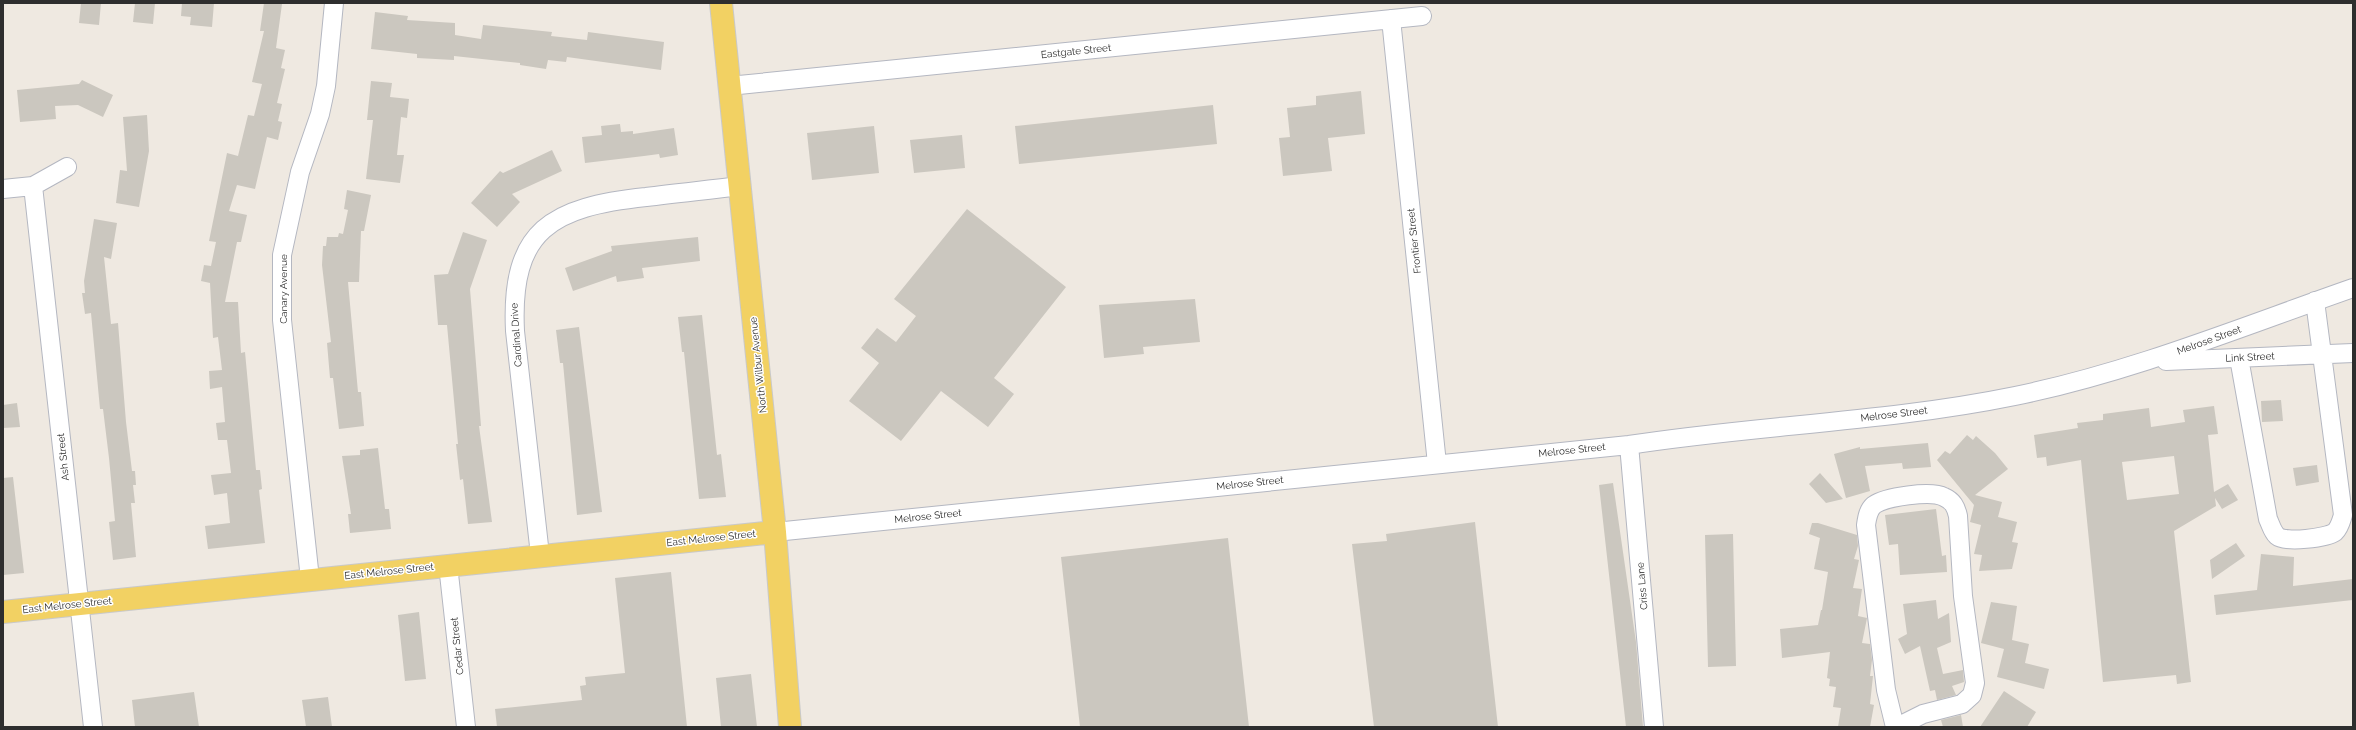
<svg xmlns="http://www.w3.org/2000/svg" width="2356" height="730" font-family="Raleway,sans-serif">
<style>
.building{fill:#cbc7bf;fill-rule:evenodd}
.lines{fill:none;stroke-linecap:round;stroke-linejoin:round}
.minor-casing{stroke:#b4b7c1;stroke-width:20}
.major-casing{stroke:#c9c9c9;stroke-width:24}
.minor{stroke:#fff;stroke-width:18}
.major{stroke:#f2d163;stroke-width:22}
.labels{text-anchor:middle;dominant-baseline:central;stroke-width:3;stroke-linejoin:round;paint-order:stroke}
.street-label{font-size:10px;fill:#2e2e2e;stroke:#fff}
</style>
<rect width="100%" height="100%" fill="#efe9e1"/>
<!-- building -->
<path class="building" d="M81 3H101L99 25 79 23Z
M135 3H155L153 24 133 22Z
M182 3H214L212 27 190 25 191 17 181 16Z
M264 3 282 4 276 48 285 50 281 68 285 69 277 103 282 104 278 121 282 122 278 140 267 137 255 189 237 185 229 211 247 215 241 242H237L225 302H238L241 353 245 352 256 470H260L262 489 259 490 265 543 208 549 205 526 230 523 227 493 214 495 211 475 231 473 227 440H218L216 423 225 422 222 387 210 389 209 371 222 370 218 337 213 338 210 283 201 281 204 265 211 266 216 242 209 241 227 153 238 156 248 115 254 116 262 84 252 82 264 31H260Z
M375 12 408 16 407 20 455 23V35L481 39 483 25 552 32 551 36 587 40 588 32 664 42 661 70 567 57 566 62 548 60 546 69 520 65V63L454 56V60L417 58V54L371 49Z
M82 80 113 95 103 117 78 105 55 106 56 119 20 122 17 90 79 84Z
M371 81 392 83 390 97 409 99 407 118 401 117 397 155H404L400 183 366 179 373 120H367Z
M1361 91 1365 134 1328 138 1332 171 1283 176 1279 138 1290 137 1287 108 1316 105V96Z
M1213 105 1217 144 1019 164 1015 126Z
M147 115 149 151 139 207 116 203 120 170 127 171 123 117Z
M620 124 621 132 633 131V134L674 128 678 155 660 158 659 154 644 156 585 163 582 137 602 135 601 126Z
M874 126 879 173 812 180 807 133Z
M962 135 965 168 914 173 910 140Z
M552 150 562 171 512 194 520 202 497 227 471 203 500 171 503 173Z
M347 190 371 195 364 231H361L359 282H348L358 392H361L364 426 339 429 333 378H330L327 343 331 342 322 265 323 246H326L327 237H338L339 233 343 234 348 210 344 209Z
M967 209 1066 287 994 378 1014 394 988 427 941 391 901 441 849 401 879 363 861 348 877 328 896 342 916 316 894 299Z
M94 219 117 223 111 259 104 257 111 324 118 323 126 422 132 471H135L136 485H133L135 503H131L136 557 113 560 109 522 115 521 109 458 103 409H100L91 313 85 314 82 293H85L84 281Z
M463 232 487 240 470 289 481 426H479L492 522 468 524 463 479 460 480 456 444H458L447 325H438L434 275 448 274Z
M698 237 700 261 642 268 644 278 617 282 616 276 573 291 565 268 612 251 611 246Z
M1195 299 1200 342 1143 347 1144 354 1104 358 1099 305Z
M702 315 717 455 721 454 726 497 699 499 684 352H682L678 317Z
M579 327 602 512 577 515 563 363H560L556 330Z
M2281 400 2283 421 2262 422 2261 401Z
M17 403 20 427 3 428V405Z
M2214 406 2218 434 2208 435 2214 492 2228 484 2238 500 2222 509 2215 498 2216 506 2174 531 2191 682 2177 684 2176 675 2103 682 2081 460 2047 466 2046 457 2037 458 2034 435 2078 428 2077 423 2103 420V414L2149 408 2151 427 2185 422 2183 410ZM2174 456 2179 494 2127 500 2122 462Z
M1967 435 1973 440 1976 436 1995 453 2008 469 1975 495 2002 502 1998 517 2017 522 2012 542 2018 543 2012 569 1979 571 1982 555 1974 554 1981 525 1970 522 1974 505 1937 460 1945 451 1950 454Z
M1928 443 1931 467 1903 469 1902 463 1865 466 1870 491 1846 498 1834 454 1860 447V449Z
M378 448 385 509H389L391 529 350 533 348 514H351L342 456 360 455V450Z
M2317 465 2319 482 2296 486 2293 468Z
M1820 473 1843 499 1826 503 1809 484Z
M13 477 24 573 3 575V478Z
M1613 483 1636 642 1643 727H1626L1599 485Z
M1936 509 1942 556 1946 555 1947 572 1900 575 1898 544 1889 545 1885 515Z
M1475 522 1498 727H1374L1352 544 1387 541 1386 534Z
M1812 523H1818L1857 535 1858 546 1854 559 1859 560 1853 588 1862 589 1858 616 1867 618 1862 643 1870 644 1872 660 1870 676H1873L1870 704 1874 705 1870 727H1838L1841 708 1833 707 1836 687 1829 686 1830 679 1827 678 1830 652 1782 658 1780 629 1818 625 1821 610H1822L1828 572 1814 569 1820 538 1809 534Z
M1733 534 1736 666 1708 667 1705 535Z
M1228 538 1249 727H1080L1061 557Z
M2236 543 2245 556 2212 579 2210 560Z
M2261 554 2294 557 2293 586 2353 579V600L2216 615 2214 595 2257 590Z
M671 572 687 727H497L495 709 582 700 580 686 586 685 585 677 625 673 615 578Z
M1936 600 1938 619 1949 613 1951 642 1937 648 1943 674 1963 670 1964 682 1952 686 1956 695 1937 700 1935 690 1930 691 1920 646 1905 654 1898 639 1907 634 1903 604Z
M1991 602 2017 606 2012 640 2029 644 2025 663 2049 669 2044 689 1997 677 2004 649 1981 643Z
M419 612 426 679 405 681 398 615Z
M751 674 757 727H721L716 678Z
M2004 691 2036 712 2027 727H1980Z
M194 692 199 727H135L132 700Z
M328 697 332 727H306L302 700Z
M1961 715 1963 727H1943L1941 720Z"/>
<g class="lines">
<defs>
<path id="minor" d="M1391 19 1437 464
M729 86 1422 16
M33 186 93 727
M3 189 33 186 67 167
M2239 358 2268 519C2271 525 2272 531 2277 536 2285 543 2327 538 2335 532 2340 527 2341 521 2343 515L2315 301
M2166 361 2353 353
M1629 445 1654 727
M775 532 1629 445C1757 425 1888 422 2015 396 2132 372 2241 327 2353 288
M540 555 515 331C510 229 552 207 646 197 677 193 708 190 740 186
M448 565 466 727
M310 579 282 320V255L300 172 320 114 326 86 334 3
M1895 727 1886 690 1866 525C1867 518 1868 510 1874 505 1885 497 1931 490 1944 497 1953 501 1956 507 1958 516L1963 596 1975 683 1972 695 1962 704 1923 714 1897 727"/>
<path id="major" d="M721 3 775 532 790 727
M3 612 775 532"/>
</defs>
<!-- minor casing -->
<use href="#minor" class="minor-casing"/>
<!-- major casing -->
<use href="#major" class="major-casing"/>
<!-- minor -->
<use href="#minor" class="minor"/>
<!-- major -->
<use href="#major" class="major"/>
</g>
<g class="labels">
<!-- street labels -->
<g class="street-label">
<text transform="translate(1076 51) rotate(-6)">Eastgate Street</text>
<text transform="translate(1414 241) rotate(-96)">Frontier Street</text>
<text transform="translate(283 289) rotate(-90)">Canary Avenue</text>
<text transform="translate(516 335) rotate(-94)">Cardinal Drive</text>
<text transform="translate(2209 340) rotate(-20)">Melrose Street</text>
<text transform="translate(2250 357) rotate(-3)">Link Street</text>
<text transform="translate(758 365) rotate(-96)">North Wilbur Avenue</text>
<text transform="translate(1894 414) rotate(-7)">Melrose Street</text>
<text transform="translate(1572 450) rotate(-6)">Melrose Street</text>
<text transform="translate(63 457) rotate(-96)">Ash Street</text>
<text transform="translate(1250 483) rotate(-6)">Melrose Street</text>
<text transform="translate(928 516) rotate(-6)">Melrose Street</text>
<text transform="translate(711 538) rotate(-6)">East Melrose Street</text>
<text transform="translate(389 571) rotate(-6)">East Melrose Street</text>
<text transform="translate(1642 586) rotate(-95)">Criss Lane</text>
<text transform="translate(67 605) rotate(-6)">East Melrose Street</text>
<text transform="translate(457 646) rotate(-96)">Cedar Street</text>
</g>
</g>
<!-- border -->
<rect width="2356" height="730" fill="none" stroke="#2e2e2e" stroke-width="8"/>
</svg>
